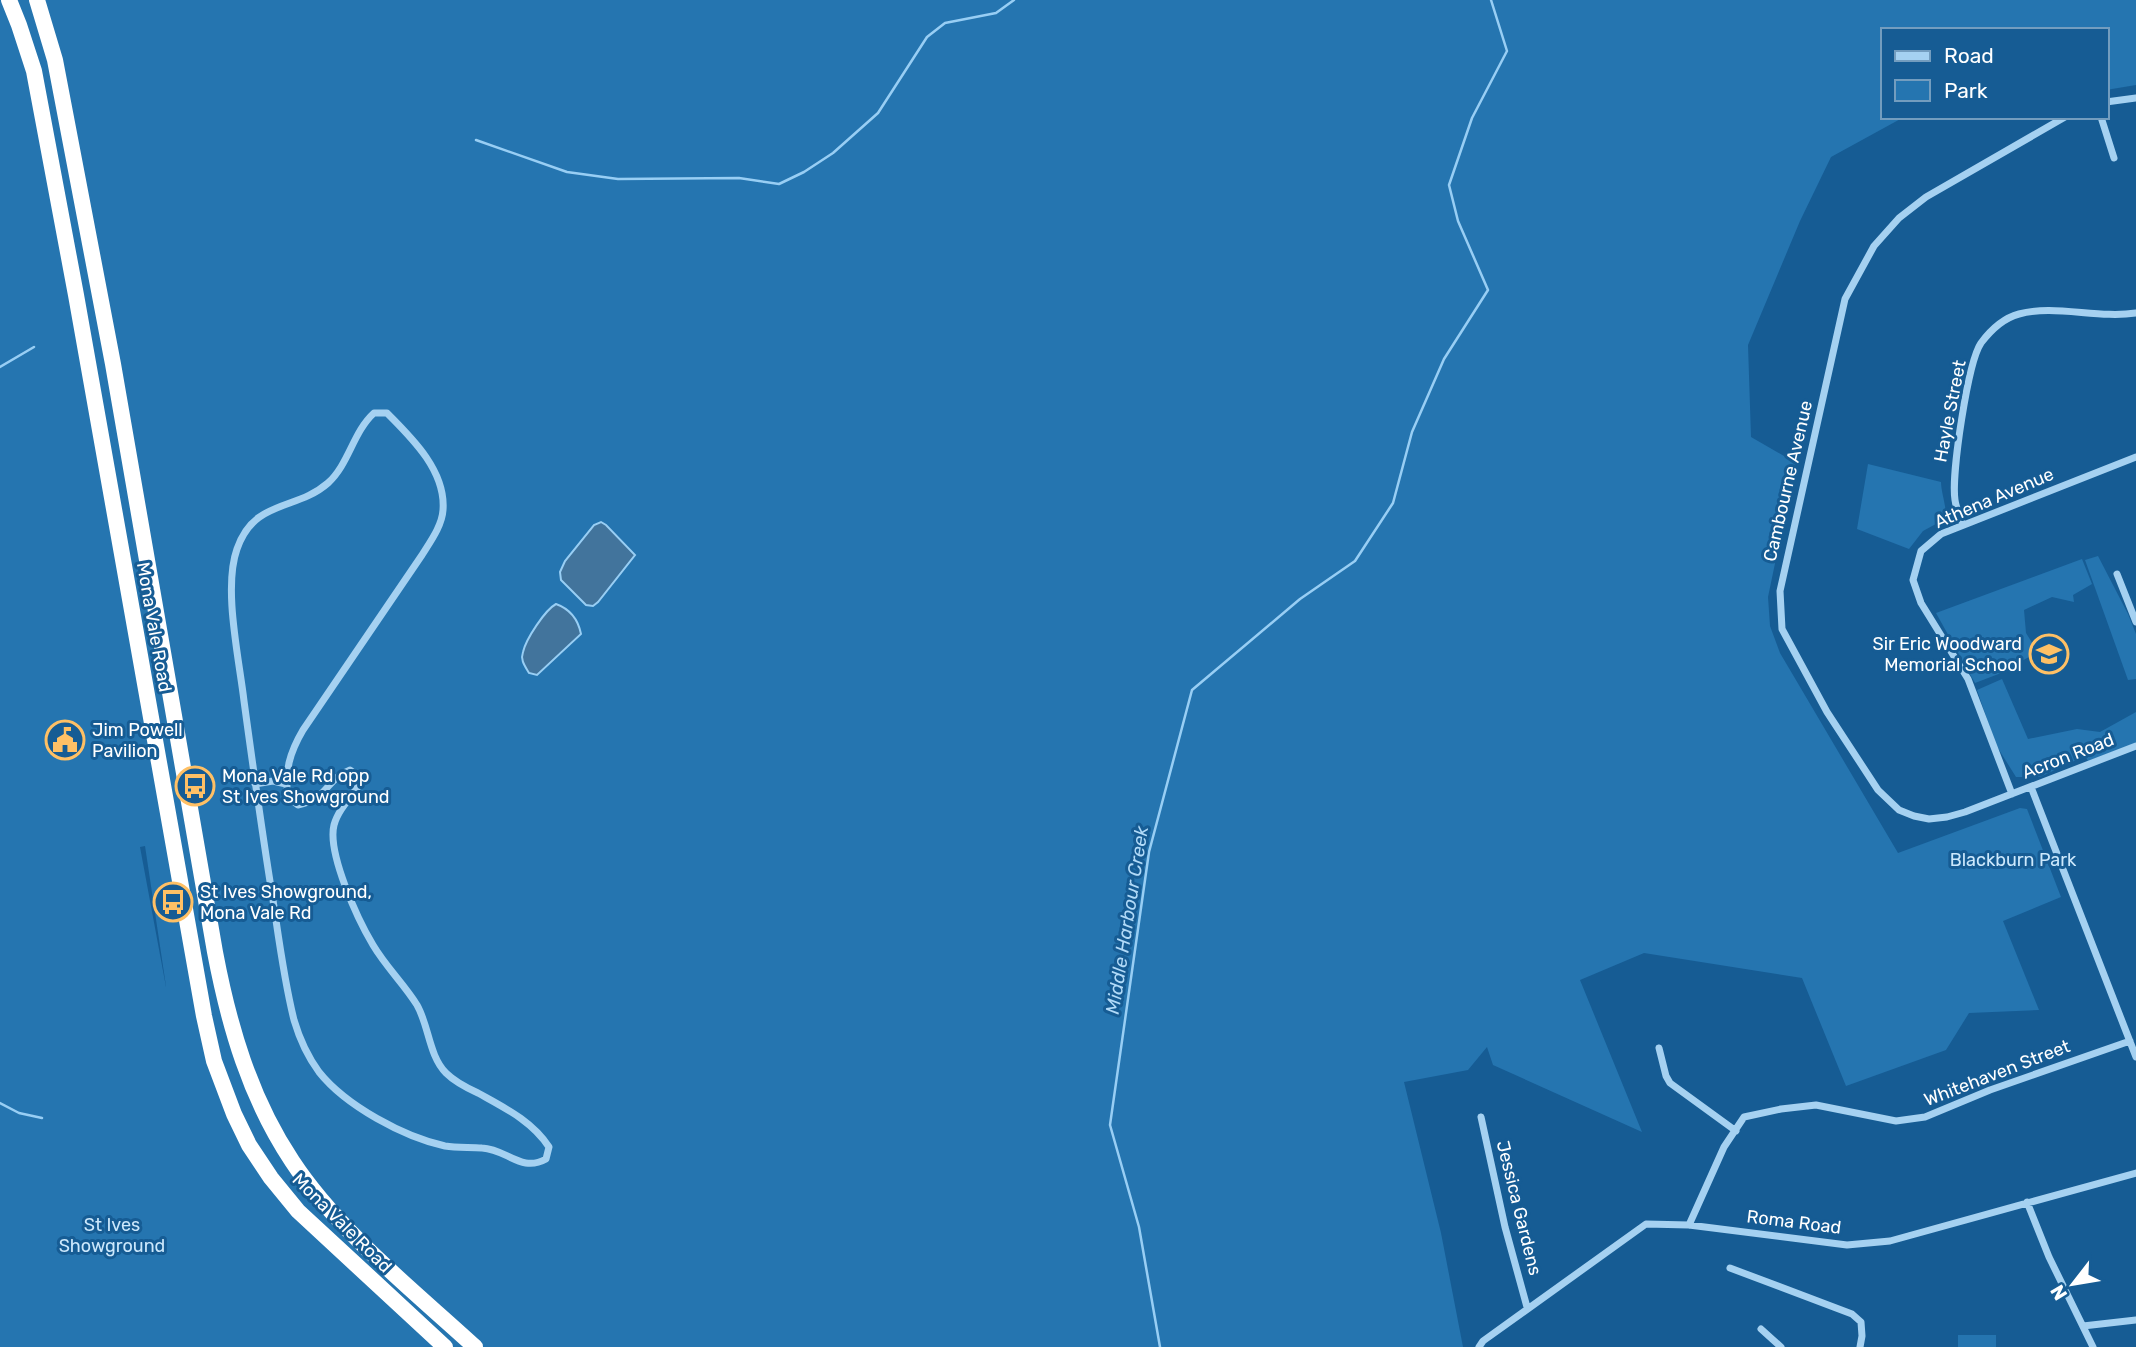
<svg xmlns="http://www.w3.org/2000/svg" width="2136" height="1347" font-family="Rubik,sans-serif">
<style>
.green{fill:#2575b0;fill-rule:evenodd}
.water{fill:#42749c;stroke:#98cef4;stroke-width:2}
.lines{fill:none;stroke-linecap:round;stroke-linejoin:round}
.stream{stroke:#98cef4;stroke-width:2.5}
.street{stroke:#a5d1f1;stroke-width:7}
.highway{stroke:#fff;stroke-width:16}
.labels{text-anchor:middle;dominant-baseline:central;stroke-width:6;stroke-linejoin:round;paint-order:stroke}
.street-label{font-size:18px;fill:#fff;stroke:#165c94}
.poi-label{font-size:18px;fill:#fff;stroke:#165c94;text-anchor:start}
.park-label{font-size:18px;fill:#cce8fc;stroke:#165c94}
.water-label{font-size:19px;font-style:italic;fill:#b1daf8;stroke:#165c94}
</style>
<rect width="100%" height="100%" fill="#165c94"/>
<!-- green -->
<path class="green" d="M0 0H2136V85L2106 90V30H1882V117H1904L1831 157 1800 221 1748 345 1751 437 1796 463 1768 597 1770 626 1780 653 1898 853 2020 808 2027 809 2061 897 2003 921 2039 1010 1969 1013 1946 1050 1846 1086 1802 978 1644 953 1580 980 1642 1132 1493 1065 1487 1047 1468 1070 1404 1082 1441 1233 1463 1347H0ZM145 846 166 986V987L140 847Z
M1868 464 1941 482C1941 493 1948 510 1945 519L1923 531 1909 549 1857 529Z
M2098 556 2128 614 2136 634V679L2128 680 2085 560Z
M2082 559 2092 584 2073 595 2074 602 2052 597 2024 610 2026 633 2038 652 2018 663 2009 670 1975 683 1936 613Z
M2002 679 2028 739 2077 729 2100 732 2136 712V743L2088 761 2085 756 2040 777H2016L1996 745 1977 690Z
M1958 1335H1996V1347H1958Z"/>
<!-- water -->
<path class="water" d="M601 522 606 525 635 555 598 602 593 606 586 605 561 580 560 572 565 561 594 525Z
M556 604C570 609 578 619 581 634L537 675 529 673C525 666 520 660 523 652 526 639 545 610 556 604Z"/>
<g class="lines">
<!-- stream -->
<path class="stream" d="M476 140 567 172 618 179 739 178 779 184 804 172 833 153 878 113 927 37 945 23 996 13 1014 0
M0 367 34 347
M0 1103 19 1113 42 1118
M1160 1347 1139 1227 1110 1125 1149 852 1192 690 1300 599 1355 561 1393 503 1412 432 1444 359 1488 290 1458 221 1449 185 1472 118 1507 51 1491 0"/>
<!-- street -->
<path class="street" d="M2106 102 2136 98
M2065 117 1926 197 1899 218 1874 246 1845 299 1780 591 1782 629 1827 712 1878 790 1899 810 1914 816 1929 819 1947 817 1965 812 2136 746
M2101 117 2114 158
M374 413H387C412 438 446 471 443 510 442 526 430 542 422 555L303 730C290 752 284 772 288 797L298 805C327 800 326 779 350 770L358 776 360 784C351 797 338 810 334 825 327 853 358 920 373 945 386 967 404 984 417 1005 429 1026 429 1056 446 1073 455 1082 467 1088 478 1093 505 1108 532 1121 549 1147L546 1159C521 1173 507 1149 482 1148 470 1147 457 1148 445 1146 404 1137 346 1106 319 1072 308 1057 299 1037 294 1020 284 980 279 940 273 900 262 833 253 767 244 701 239 658 223 588 237 549 254 499 296 511 328 483 349 464 353 432 374 413Z
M1963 525C1960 517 1956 508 1955 500 1951 475 1968 362 1981 343 1990 331 2004 318 2019 314 2054 304 2098 319 2136 313
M2117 574 2136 622
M255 784 273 781 286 784
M2031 787 2136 1057
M2012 794 1968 679 1921 603 1913 580 1921 551 1941 534 2136 457
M1659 1048 1666 1076 1670 1083 1736 1131
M1481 1117 1505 1227 1527 1307
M2027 1202 2049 1257 2093 1347
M1689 1225 1724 1147 1744 1117 1781 1109 1816 1105 1896 1121 1925 1117 1990 1090 2130 1041
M1730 1268 1852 1314 1861 1322 1862 1336 1860 1347
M2083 1326 2136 1320
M1761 1329 1781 1347
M1479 1347 1483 1341 1646 1224 1689 1225 1847 1245 1890 1241 2136 1173"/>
<!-- highway -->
<path class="highway" d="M9 0 19 25 34 71 76 295 204 1016 214 1061 234 1114 249 1145 271 1178 298 1211 445 1347
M37 0 55 60 113 364 215 952C229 1026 250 1098 292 1161 338 1231 413 1290 475 1347"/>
</g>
<!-- icons -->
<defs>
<symbol id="school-ring" viewBox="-11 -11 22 22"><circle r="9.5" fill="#165c94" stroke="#ffc065" stroke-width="1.5"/><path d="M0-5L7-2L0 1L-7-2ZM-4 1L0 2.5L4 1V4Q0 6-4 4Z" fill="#ffc065"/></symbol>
<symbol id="civic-ring" viewBox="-11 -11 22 22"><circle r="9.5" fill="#165c94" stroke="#ffc065" stroke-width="1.5"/><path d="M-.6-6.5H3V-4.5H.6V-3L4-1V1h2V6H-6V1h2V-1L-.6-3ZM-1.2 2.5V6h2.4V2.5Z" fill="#ffc065"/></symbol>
<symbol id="bus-ring" viewBox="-11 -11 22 22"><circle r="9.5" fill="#165c94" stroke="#ffc065" stroke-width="1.5"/><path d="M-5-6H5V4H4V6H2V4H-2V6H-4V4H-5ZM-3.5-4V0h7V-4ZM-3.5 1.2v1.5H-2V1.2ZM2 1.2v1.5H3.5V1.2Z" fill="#ffc065"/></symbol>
</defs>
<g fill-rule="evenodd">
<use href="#school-ring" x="2027" y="632" width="44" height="44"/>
<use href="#civic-ring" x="43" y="718" width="44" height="44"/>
<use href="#bus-ring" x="173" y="764" width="44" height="44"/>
<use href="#bus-ring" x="151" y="880" width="44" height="44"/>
</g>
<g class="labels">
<!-- street labels -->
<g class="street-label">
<text transform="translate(1950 411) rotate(-79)">Hayle Street</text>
<text transform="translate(1788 481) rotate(-77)">Cambourne Avenue</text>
<text transform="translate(1994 498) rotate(-23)">Athena Avenue</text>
<text transform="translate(154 627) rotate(80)">Mona Vale Road</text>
<text transform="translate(2068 756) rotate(-21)">Acron Road</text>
<text transform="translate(1997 1073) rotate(-21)">Whitehaven Street</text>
<text transform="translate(1519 1208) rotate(76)">Jessica Gardens</text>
<text transform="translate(1794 1222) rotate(7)">Roma Road</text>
<text transform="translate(342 1223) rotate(45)">Mona Vale Road</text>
</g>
<!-- poi labels -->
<g class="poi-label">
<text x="2022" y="644" text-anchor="end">Sir Eric Woodward<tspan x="2022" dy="21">Memorial School</tspan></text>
<text x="92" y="730">Jim Powell<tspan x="92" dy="21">Pavilion</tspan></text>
<text x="222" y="776">Mona Vale Rd opp<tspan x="222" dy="21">St Ives Showground</tspan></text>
<text x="200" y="892">St Ives Showground,<tspan x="200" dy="21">Mona Vale Rd</tspan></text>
</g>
<!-- park labels -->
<g class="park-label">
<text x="2013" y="860">Blackburn Park</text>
<text x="112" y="1225">St Ives<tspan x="112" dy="21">Showground</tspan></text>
</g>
<!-- water labels -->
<g class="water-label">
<text transform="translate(1127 920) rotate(-81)">Middle Harbour Creek</text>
</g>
</g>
<!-- legend -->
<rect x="1881" y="28" width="228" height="91" fill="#165c94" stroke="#739dbf" stroke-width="2"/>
<rect x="1895" y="51" width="35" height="10" fill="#a5d1f1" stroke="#739dbf" stroke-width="2"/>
<text x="1944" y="63" font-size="21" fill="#ffffff">Road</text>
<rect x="1895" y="80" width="35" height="21" fill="#2575b0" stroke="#739dbf" stroke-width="2"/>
<text x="1944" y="98" font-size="21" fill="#ffffff">Park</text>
<!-- north arrow -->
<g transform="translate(2073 1284) rotate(239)" stroke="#165c94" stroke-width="5" paint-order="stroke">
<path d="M0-5L12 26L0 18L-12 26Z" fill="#ffffff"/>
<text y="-10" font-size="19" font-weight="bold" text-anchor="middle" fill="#ffffff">N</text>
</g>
</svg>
